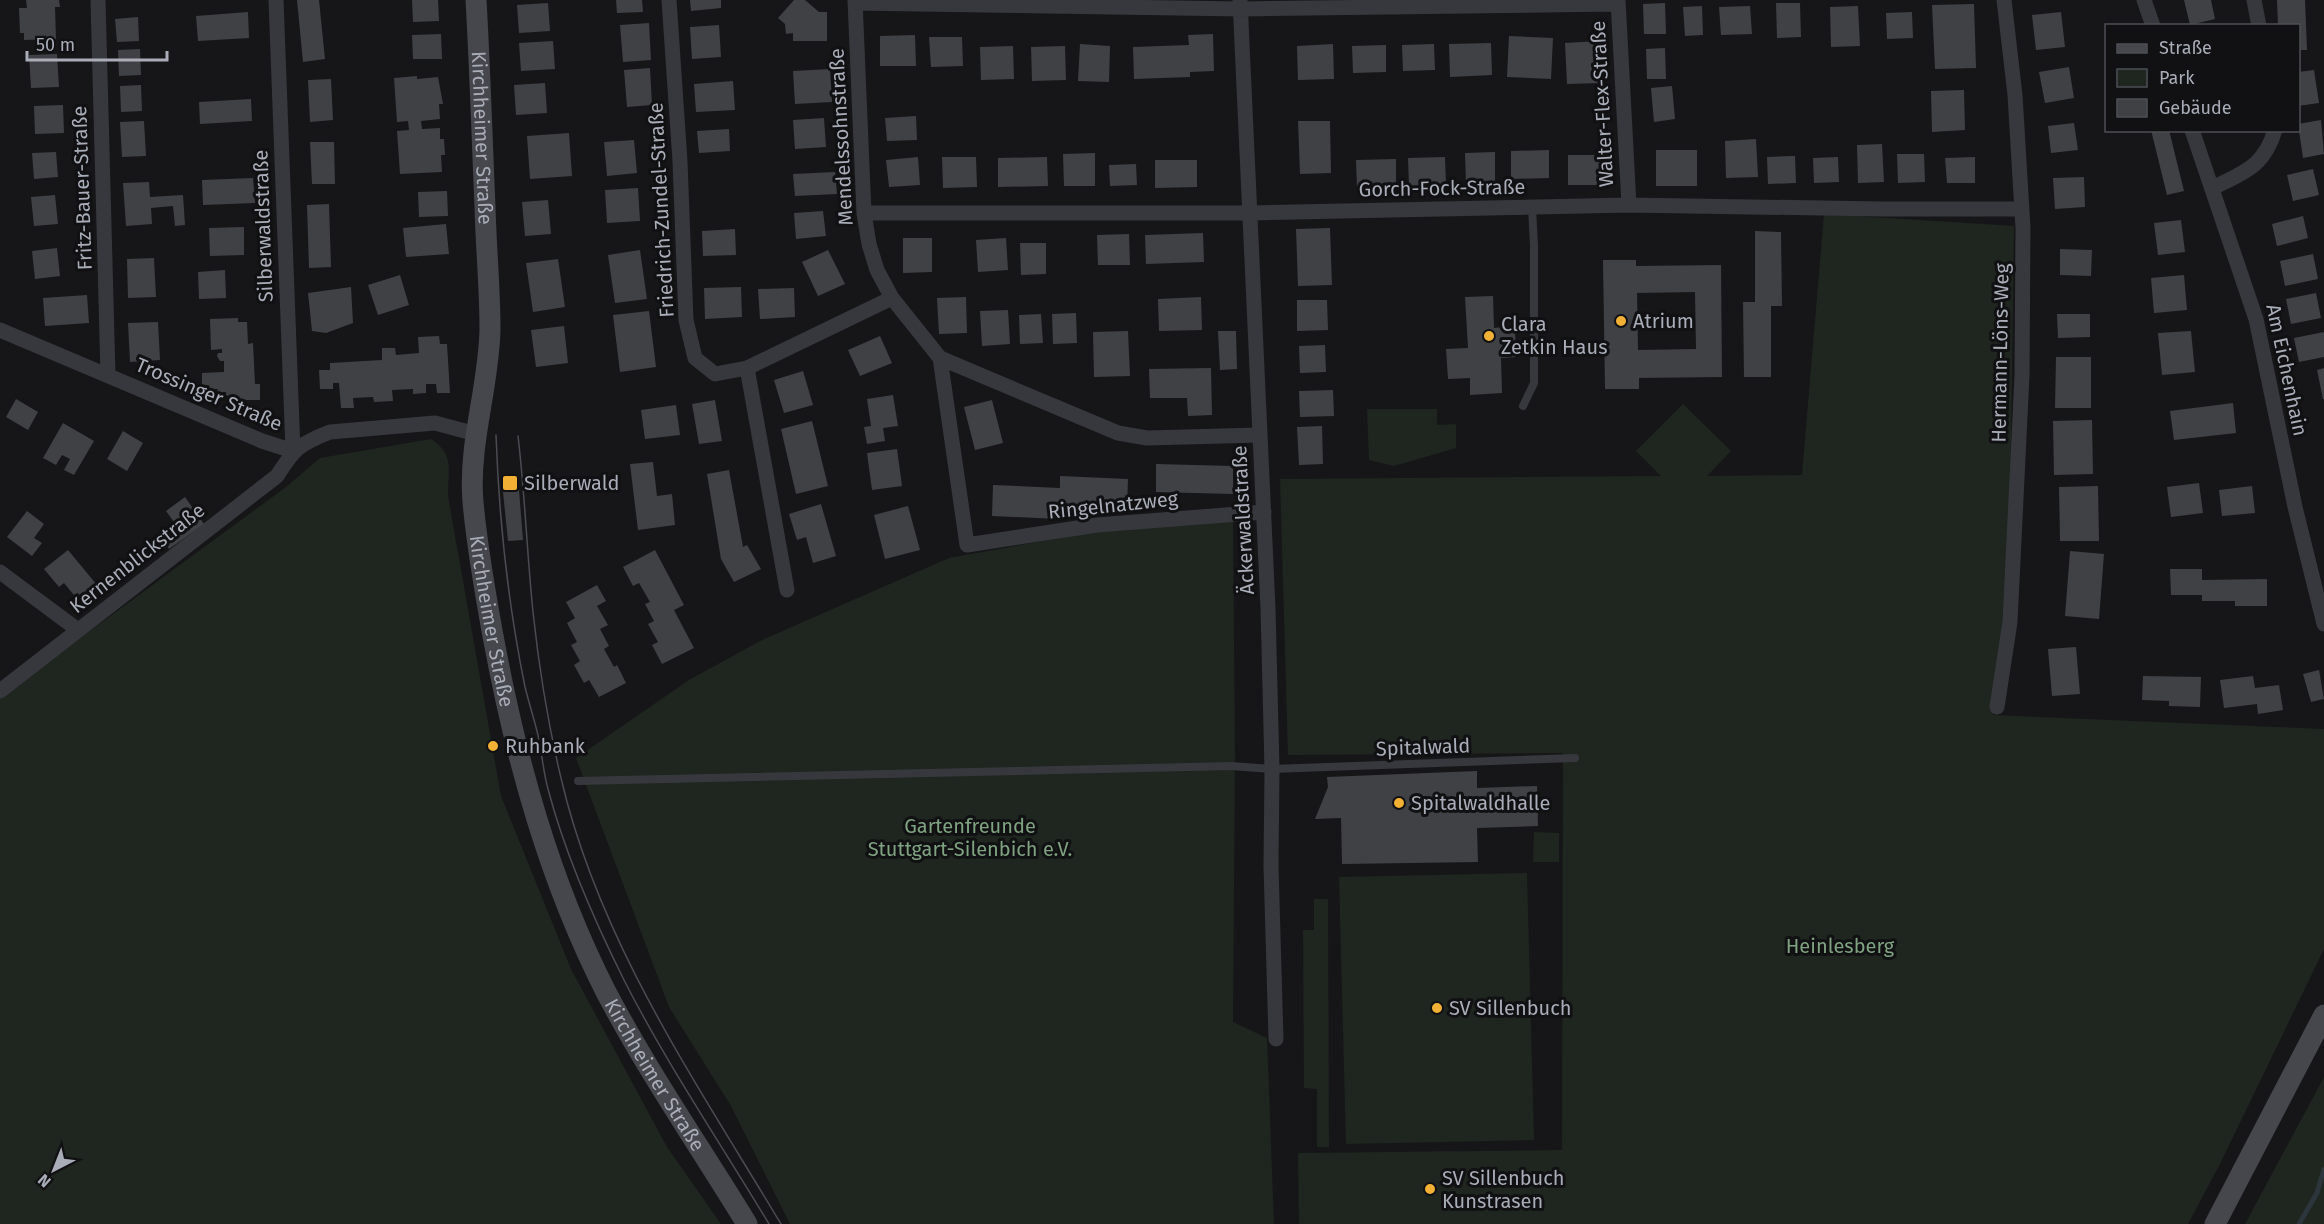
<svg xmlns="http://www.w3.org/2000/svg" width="2324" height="1224" font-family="'Fira Sans',sans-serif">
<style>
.green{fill:#1e261f}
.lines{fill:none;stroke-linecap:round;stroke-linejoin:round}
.stream{stroke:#2c353c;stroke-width:5}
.building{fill:#404145;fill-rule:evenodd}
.lane{stroke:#37383d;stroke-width:8}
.street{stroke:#37383d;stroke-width:15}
.secondary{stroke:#45474d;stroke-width:21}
.tram{stroke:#4a4c52;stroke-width:1.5}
.poi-dot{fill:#f2b134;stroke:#111113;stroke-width:2}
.labels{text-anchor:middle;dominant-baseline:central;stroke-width:6;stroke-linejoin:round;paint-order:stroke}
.street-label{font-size:20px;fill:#a8adb8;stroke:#111113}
.poi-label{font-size:20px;fill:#a8adb8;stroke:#111113;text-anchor:start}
.park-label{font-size:20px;fill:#7fa381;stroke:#111113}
</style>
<rect width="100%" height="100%" fill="#161618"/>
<!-- green -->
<path class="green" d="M1824 214 2014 226 2010 511 2004 623 1993 715 2324 729V949L2220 1164 2188 1224H1299L1298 1153 1562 1150 1563 753 1288 755 1280 479 1661 476 1636 451 1683 404 1731 451 1707 476 1802 475Z
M1367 409H1437V425L1456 424V448L1394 466 1369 460Z
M431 439C455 455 448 470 448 496L501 796 571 969 667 1147 721 1224H0V697L286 487 320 458Z
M1233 521 1235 755 1233 1022 1267 1038 1274 1224H790L731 1106 669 1007 576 758 689 680 760 641 949 558 1097 531Z
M1534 832 1559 833V862H1533Z
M1527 873 1534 1140 1346 1144 1339 877Z
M1314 899H1328L1329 1147H1317V1089L1304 1088 1303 930H1314Z
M2324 1077V1224H2245Z"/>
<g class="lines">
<!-- stream -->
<path class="stream" d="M2299 1224 2317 1193 2324 1169"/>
</g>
<!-- building -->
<path class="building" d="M26 0H59L60 7H55L56 39 24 40V33H20L19 8H27Z
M297 0H319L325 59 303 62Z
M412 0H438L439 21 413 22Z
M616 0H642L643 12 617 13Z
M690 0H721V8L691 11Z
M794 0H805L819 12H827V41H793V33L786 34 785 24 778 18Z
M2184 0H2211L2215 19 2190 25Z
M2277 0H2305L2307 50H2298V26H2278Z
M548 3 550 31 519 33 517 5Z
M1665 3 1666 34H1644L1643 4Z
M1776 3H1800L1801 37 1777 38Z
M1974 4 1976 68 1935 69 1932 5Z
M1702 6 1703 35 1685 36 1683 7Z
M1750 6 1752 34 1721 35 1719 7Z
M1858 6 1860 46 1831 47 1830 7Z
M248 12 249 38 198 41 196 16Z
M1912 12 1913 38 1887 39 1886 13Z
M2061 12 2065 47 2036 50 2032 15Z
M138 17 139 41 117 42 115 19Z
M649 23 651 60 623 62 620 25Z
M719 25 721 57 692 59 690 27Z
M441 34 442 59H413L412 35Z
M1213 34 1214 71 1190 72V77L1134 79 1133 47 1189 45 1188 35Z
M915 35 916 66H880V36Z
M1509 36 1553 38 1551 79 1507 77Z
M929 37H962L963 66 931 67Z
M553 41 555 69 521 71 519 43Z
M1598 41 1601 83 1567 84 1565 43Z
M1491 43 1492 75 1450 77 1449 44Z
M1080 44 1110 46 1109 82 1078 81Z
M1333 44 1334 79 1298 80 1297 46Z
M1434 44 1435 70 1403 71 1402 45Z
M1386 45V72L1353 73 1352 46Z
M1013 46 1014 79 981 80 980 47Z
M1065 46 1066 80 1032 81 1031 47Z
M1665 48 1666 79H1647L1646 49Z
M140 49 141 75 119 76 118 50Z
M57 54 59 87 31 88 29 55Z
M2069 67 2074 98 2045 103 2039 72Z
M650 68 652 105 627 107 624 70Z
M830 69 832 102 795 104 793 71Z
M2314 70 2319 103 2298 106V72Z
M417 76V79L438 77 443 104H439L440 119 421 121 422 129 440 128V139H444L445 155H441L442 172 400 174 397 131 409 130 408 121 397 122 394 78Z
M331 79 333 120 310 122 308 80Z
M733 81 735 110 696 112 694 84Z
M545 83 547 113 516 115 514 85Z
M141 85 142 111 121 112 120 86Z
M1672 86 1675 119 1654 122 1651 88Z
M1964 90 1965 130 1932 132 1931 91Z
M251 99 252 121 200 124 199 102Z
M63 105 64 133 35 134 34 106Z
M916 116 917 140 887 141 885 118Z
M824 118 826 147 795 149 793 120Z
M2321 120 2324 154 2303 158 2298 124Z
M144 121 146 156 122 157 120 122Z
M1298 121H1330L1331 173 1300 174Z
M2074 123 2078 150 2051 153 2048 126Z
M729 129 730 151 699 153 697 131Z
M2151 130H2169L2184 191 2167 195Z
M569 133 572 176 530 179 527 136Z
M1756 139 1758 177 1726 178 1725 141Z
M634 140 637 173 607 176 604 142Z
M310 142H334L335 184H312Z
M1882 144 1884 182 1858 183 1857 145Z
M1549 150V178L1511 179V151Z
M1656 150H1697V186H1656Z
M56 152 58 177 34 179 32 153Z
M1495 152V184L1466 185 1465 153Z
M1095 153V186H1064L1063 154Z
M1897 154H1924L1925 182 1898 183Z
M1568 155H1602V185H1568Z
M1795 156 1796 183 1768 184 1767 157Z
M918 157 920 185 889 187 886 160Z
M942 157H976L977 187 943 188Z
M1047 157 1048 186 998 187V158Z
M1445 157 1446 185 1409 186 1408 158Z
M1838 157 1839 182 1814 183 1813 158Z
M1975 157V183H1947L1945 158Z
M1396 159V187L1357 188 1356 160Z
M1155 160H1197V187L1155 188Z
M1136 164 1137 185 1110 186 1109 165Z
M2313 169 2319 195 2293 201 2287 175Z
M835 172 837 194 795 196 793 174Z
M2084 177 2085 207 2055 209 2053 178Z
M253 178 255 203 203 205 202 180Z
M149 182 150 197 183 195 185 225 175 226 173 206 151 208 152 224 126 226 123 183Z
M638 188 640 221 607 223 605 190Z
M447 191 448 216 419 217 418 192Z
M55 195 58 224 34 226 31 197Z
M548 200 551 234 525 236 522 202Z
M329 204 331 267 309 268 307 205Z
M823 211 826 236 796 239 794 213Z
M2303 216 2308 238 2277 246 2272 224Z
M2181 220 2185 252 2158 255 2154 223Z
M446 224 449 254 406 257 403 228Z
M244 227V255L210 256 209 228Z
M1330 228 1332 285 1298 286 1296 229Z
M735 229 736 255 703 256 702 231Z
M1755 231 1781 232 1782 306H1771V377H1744L1743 302H1755Z
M1203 233 1204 262 1146 264 1145 235Z
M1129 234 1130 265H1098L1097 235Z
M903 238H932V272L903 273Z
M1006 238 1008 270 978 272 976 240Z
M1020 243H1046V274L1021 275Z
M57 248 60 276 35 279 32 251Z
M2060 249 2092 250 2091 276 2060 275Z
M640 250 647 299 615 303 608 255Z
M828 250 845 284 818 296 802 262Z
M2313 254 2318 279 2285 286 2280 261Z
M154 258 156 297 128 298 127 259Z
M558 259 565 307 533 312 526 263Z
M1603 260H1636V266L1721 265 1722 377 1639 378V389H1605ZM1695 292 1696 349 1638 350 1637 293Z
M225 270 226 298 199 299 198 272Z
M400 275 409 305 378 315 368 285Z
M2184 275 2187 310 2154 313 2151 278Z
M351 287 353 323 326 333 312 331 308 293Z
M741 287 742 317 705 319 704 288Z
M794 288 795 317 760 319 758 289Z
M2316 293 2321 318 2291 324 2286 299Z
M87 295 89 323 45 326 43 298Z
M1493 296 1494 328 1502 327V330L1515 329 1516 357 1501 358 1502 393 1470 395V378L1448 379 1446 349 1468 348 1465 297Z
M966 297 967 333 939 334 937 298Z
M1201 297 1202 330 1159 331 1158 299Z
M1297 300H1327L1328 330 1297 331Z
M1008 310 1010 344 982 346 980 311Z
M649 311 656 367 620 372 613 315Z
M1076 313 1077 343 1053 344 1052 314Z
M1041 314 1043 343 1020 344 1019 315Z
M2057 314H2090V337L2058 338Z
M238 318V322H247L248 344 253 343 255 384H260V400H235V395L226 396V392H217L218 389H202V373L224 372V361H220L217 356 218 353H222V349L211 350 210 319Z
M158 322 160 360 130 362 128 323Z
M564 326 568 363 536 367 531 330Z
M1128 331 1130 376 1094 377 1093 332Z
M1218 331H1236L1237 369 1220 370Z
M2191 331 2195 372 2162 375 2158 333Z
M2324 332V357L2299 362 2294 338Z
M439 336 440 344H447L450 393H437L436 384H426V393L413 394V389L392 390 393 401 374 402 373 397 353 398 354 408H341L339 383H333V389H320L319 370H330V363L382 360V348H395L396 355 419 353 418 337Z
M880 336 892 363 860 376 848 350Z
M1325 345 1326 372 1300 373 1299 346Z
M2056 357H2091V408H2055Z
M1211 368 1212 415 1188 416 1187 398H1150L1149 369Z
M2324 368V399H2323L2317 370Z
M803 371 813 405 784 413 774 380Z
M1333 390 1334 416 1300 417 1299 391Z
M893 395 898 426 883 428 885 441 867 444 864 427 871 426 867 399Z
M16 399 38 412 28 430 6 417Z
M715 400 722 441 699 444 692 404Z
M992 400 1003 443 975 450 964 407Z
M2233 403 2236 433 2174 440 2170 411Z
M676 405 680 435 645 439 641 410Z
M2092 420 2093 474 2054 475 2053 421Z
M812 421 828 486 796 494 781 429Z
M63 423 94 441 74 475 64 470 70 459 62 455 56 465 43 458Z
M1322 426 1323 464 1299 465 1297 427Z
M123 431 143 443 127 471 107 459Z
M897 449 902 486 872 490 867 453Z
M653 462 657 496 672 494 675 525 638 530 630 464Z
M1156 464 1233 466V494L1156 492Z
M729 470 743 547 747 545 761 569 734 582 721 559 707 474Z
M1060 476 1128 479 1127 509 1059 507V519L992 516 993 485 1060 488Z
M2199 483 2203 513 2171 517 2167 487Z
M2098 486 2099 541H2060L2059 487Z
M2252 486 2255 513 2222 516 2219 490Z
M519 490 523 540 508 541 503 492Z
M185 497 204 524 169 549 158 534 174 522 166 511Z
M821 504 836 556 813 563 806 537 797 540 789 514Z
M908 506 920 550 885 559 874 515Z
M27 511 44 524 34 538 42 543 32 556 7 537Z
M68 550 97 585 78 600 64 583 59 587 44 569Z
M655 550 684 605 674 610 694 648 662 664 652 645 658 642 648 624 654 621 645 604 650 602 639 583 633 586 623 567Z
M2070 551 2104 554 2099 619 2065 616Z
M2170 569H2202V580L2267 579V606H2235V601H2202V595H2171Z
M597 585 606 601 597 606 608 625 600 629 609 646 604 649 614 667 617 665 626 683 599 697 589 680 584 683 574 665 580 661 571 645 577 642 567 623 575 618 566 602Z
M2076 647 2080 694 2052 696 2048 649Z
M2319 670 2324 699 2311 702 2303 674Z
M2143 676 2201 677 2200 707 2169 706V701L2142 700Z
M2253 676 2255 688 2279 685 2283 710 2258 714 2257 704 2224 708 2220 680Z
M1477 771V788L1537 786 1538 826 1477 828 1478 862 1342 864 1341 818 1315 819 1328 787 1327 777Z"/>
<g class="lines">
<!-- lane -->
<path class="lane" d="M1523 406 1534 383V246L1532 207
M578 781 1231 766 1272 769 1575 758"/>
<!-- street -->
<path class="street" d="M98 0 108 375
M276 0 293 451
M669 0 680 161 686 320 695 358 715 374 747 368 892 298
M855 0 864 213 869 244 877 270 892 298 940 358 967 545 1097 525 1264 512
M1240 0 1268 608 1272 769 1271 866 1276 1039
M1618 0 1629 205
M2144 0 2153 26
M2254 0 2259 26
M855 3 1241 9 1618 4
M2192 130 2256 319 2295 507 2324 624
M2213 188C2244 172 2264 167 2275 130
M864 213H1251L1629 205 1882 209H2021
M0 330 262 441 293 451
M940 358 1118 433 1147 438 1260 435
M747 368 787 590
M0 572 78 630
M0 691 277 476C294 449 299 444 330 432L435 423 476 434
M1997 707 2010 622 2022 376 2023 228 2015 95 2004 0"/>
<!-- secondary -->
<g class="secondary">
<path id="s1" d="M476 0C480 69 482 138 485 207 486 247 490 288 490 329 489 387 468 444 473 502 477 547 485 592 493 636 516 760 549 880 606 992 648 1072 700 1147 747 1224"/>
<path d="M2215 1224 2324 1015"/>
</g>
<!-- tram -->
<path class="tram" d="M496 435C499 519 508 604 525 687 529 703 534 719 538 735 542 753 543 771 548 789 565 854 595 922 625 982 668 1066 721 1144 769 1224
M518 436C525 495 527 554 533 612 539 668 548 724 561 778 599 942 696 1082 781 1224"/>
</g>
<!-- markers -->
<g class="poi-dot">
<circle cx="1621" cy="321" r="6"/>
<circle cx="1489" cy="336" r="6"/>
<rect x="502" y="475" width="16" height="16" rx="3"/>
<circle cx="493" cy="746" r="6"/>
<circle cx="1399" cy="803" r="6"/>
<circle cx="1437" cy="1008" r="6"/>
<circle cx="1430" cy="1189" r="6"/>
</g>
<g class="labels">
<!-- street labels -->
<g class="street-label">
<text transform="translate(1602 104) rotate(-93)">Walter-Flex-Straße</text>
<text transform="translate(841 137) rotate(-93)">Mendelssohnstraße</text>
<text stroke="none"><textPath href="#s1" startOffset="138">Kirchheimer Straße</textPath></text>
<text transform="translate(82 188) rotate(-92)">Fritz-Bauer-Straße</text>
<text transform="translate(1442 188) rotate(-1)">Gorch-Fock-Straße</text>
<text transform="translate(661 210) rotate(-93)">Friedrich-Zundel-Straße</text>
<text transform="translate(263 226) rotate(-92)">Silberwaldstraße</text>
<text transform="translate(2000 353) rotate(-89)">Hermann-Löns-Weg</text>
<text transform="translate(2287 370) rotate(78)">Am Eichenhain</text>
<text transform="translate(209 394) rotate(23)">Trossinger Straße</text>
<text transform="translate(1113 505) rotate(-6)">Ringelnatzweg</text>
<text transform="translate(1243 520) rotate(-93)">Äckerwaldstraße</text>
<text transform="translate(137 558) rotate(-38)">Kernenblickstraße</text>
<text stroke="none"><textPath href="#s1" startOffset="624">Kirchheimer Straße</textPath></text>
<text transform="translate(1423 747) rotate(-2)">Spitalwald</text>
<text stroke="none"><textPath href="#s1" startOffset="1110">Kirchheimer Straße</textPath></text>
</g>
<!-- poi labels -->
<g class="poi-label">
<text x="1633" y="321">Atrium</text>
<text x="1501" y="324">Clara<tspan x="1501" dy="23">Zetkin Haus</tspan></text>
<text x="524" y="483">Silberwald</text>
<text x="505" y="746">Ruhbank</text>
<text x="1411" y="803">Spitalwaldhalle</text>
<text x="1449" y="1008">SV Sillenbuch</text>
<text x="1442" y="1178">SV Sillenbuch<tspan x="1442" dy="23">Kunstrasen</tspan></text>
</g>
<!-- park labels -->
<g class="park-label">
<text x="970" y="826">Gartenfreunde<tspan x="970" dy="23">Stuttgart-Silenbich e.V.</tspan></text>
<text x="1840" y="946">Heinlesberg</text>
</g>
</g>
<!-- legend -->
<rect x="2105" y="24" width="195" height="108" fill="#111113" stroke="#4d4f55" stroke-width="1.5"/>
<rect x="2117" y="44" width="30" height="9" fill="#45474d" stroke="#4d4f55" stroke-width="1.5"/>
<text x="2159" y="54" font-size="18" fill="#a8adb8">Straße</text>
<rect x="2117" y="69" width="30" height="18" fill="#1e261f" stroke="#4d4f55" stroke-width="1.5"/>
<text x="2159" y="84" font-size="18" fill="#a8adb8">Park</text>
<rect x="2117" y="99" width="30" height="18" fill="#404145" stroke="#4d4f55" stroke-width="1.5"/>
<text x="2159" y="114" font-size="18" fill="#a8adb8">Gebäude</text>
<!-- north arrow -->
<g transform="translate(54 1170) rotate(222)" stroke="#111113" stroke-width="4.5" paint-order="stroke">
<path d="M0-4.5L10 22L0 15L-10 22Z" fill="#a8adb8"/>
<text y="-9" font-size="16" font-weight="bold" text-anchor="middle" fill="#a8adb8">N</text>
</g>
<!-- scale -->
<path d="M27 51v9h140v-9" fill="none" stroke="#a8adb8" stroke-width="3"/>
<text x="36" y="51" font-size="18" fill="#a8adb8" stroke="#111113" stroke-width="4.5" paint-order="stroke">50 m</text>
</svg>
